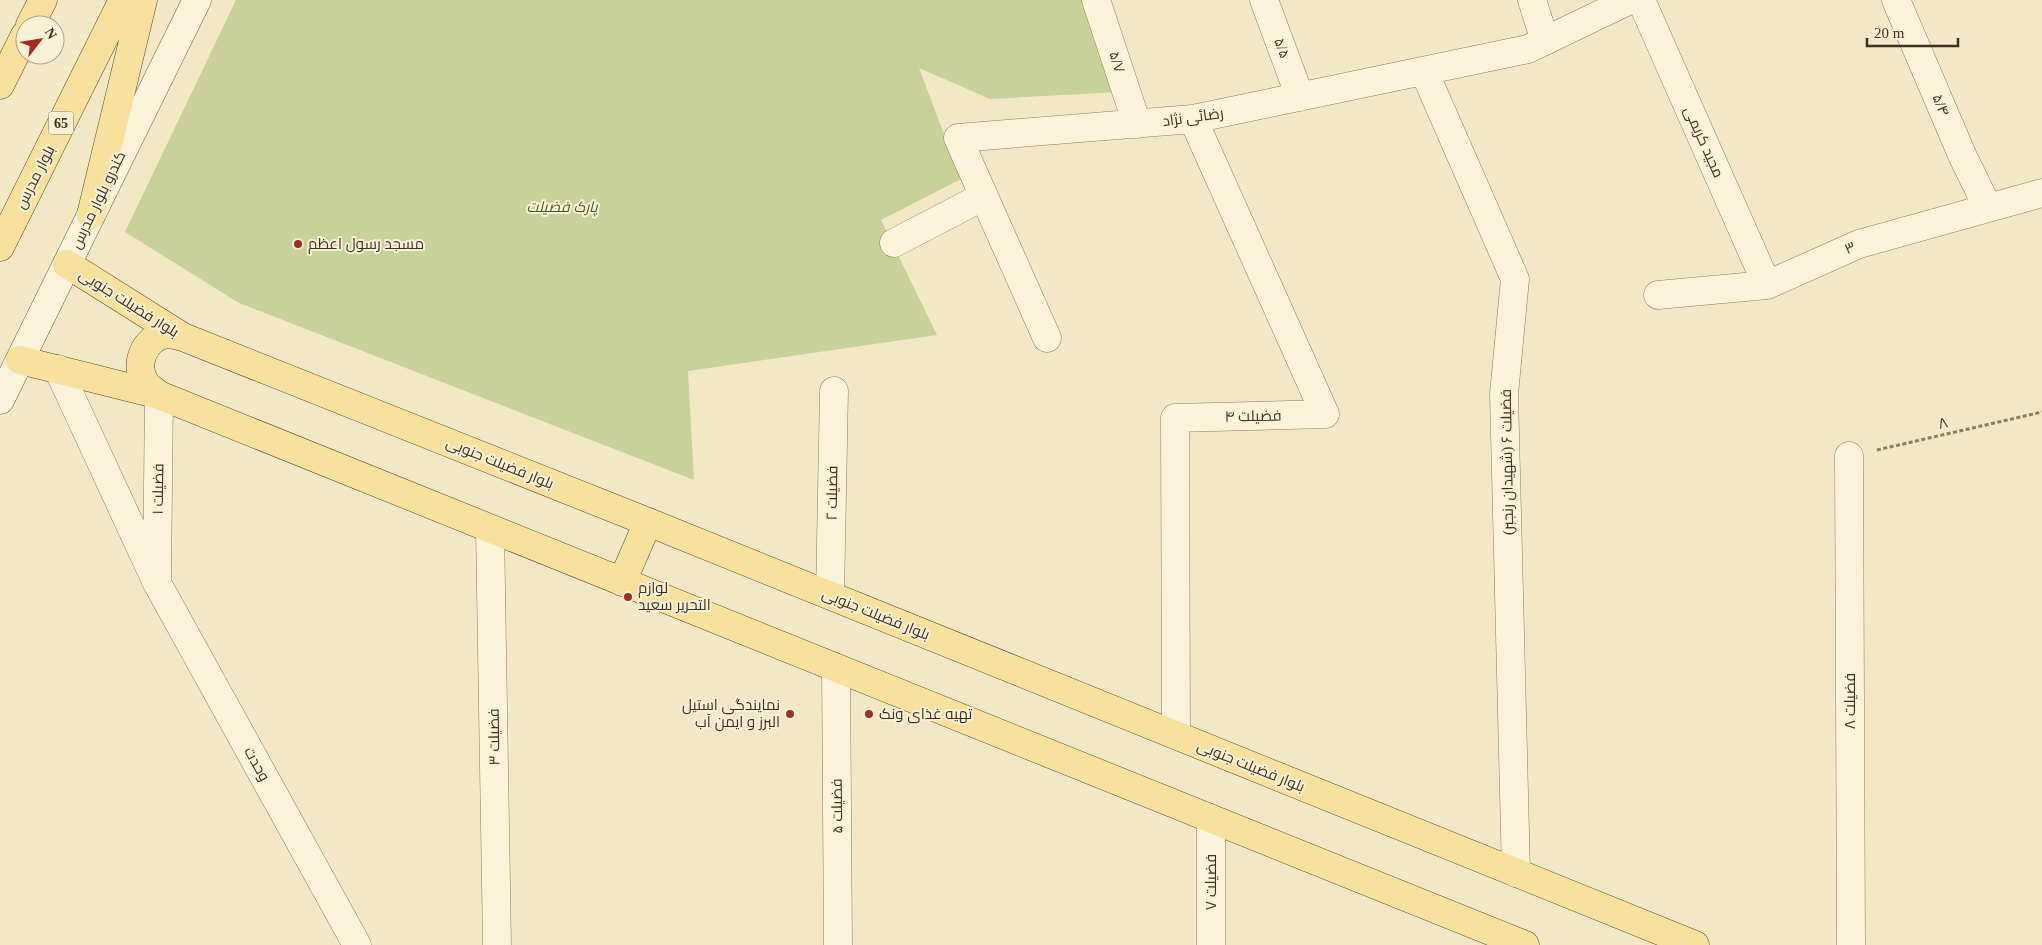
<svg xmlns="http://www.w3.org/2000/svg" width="2042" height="945" font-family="'Times New Roman',Cairo,serif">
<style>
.green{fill:#c7d199}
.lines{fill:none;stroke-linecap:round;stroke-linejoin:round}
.street-casing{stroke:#8f7a5a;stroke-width:29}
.secondary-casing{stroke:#715b3d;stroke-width:29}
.primary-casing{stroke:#5d472e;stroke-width:29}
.path{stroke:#8f7a5a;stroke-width:3;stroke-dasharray:4 2.5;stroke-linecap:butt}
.street{stroke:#fbf4da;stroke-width:28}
.secondary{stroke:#fbf4da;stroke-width:28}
.primary{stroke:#f7e19c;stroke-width:28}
.poi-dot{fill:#a32d25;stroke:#f8f1d6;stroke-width:2}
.labels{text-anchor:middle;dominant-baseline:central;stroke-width:4;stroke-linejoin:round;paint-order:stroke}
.shield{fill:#f8f1d6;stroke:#766a56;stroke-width:1}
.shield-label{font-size:14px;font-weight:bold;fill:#3e301f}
.street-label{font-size:15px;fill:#3e301f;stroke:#f8f1d6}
.park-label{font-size:15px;font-style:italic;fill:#4a5c24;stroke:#f8f1d6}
.poi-label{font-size:15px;fill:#3e301f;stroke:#f8f1d6;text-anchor:start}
</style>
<rect width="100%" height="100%" fill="#f2e8c6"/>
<!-- green -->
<path class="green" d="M236 0H1084L1118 92 990 99 919 68 961 179 881 220 937 335 688 371 694 480 239 303 125 232Z"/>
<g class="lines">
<defs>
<path id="street" d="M1096 0 1137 124
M1264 0 1300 97
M1532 0 1545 41
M1641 0 1767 285
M1896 0 1963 157 1988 208
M1424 71 1515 279 1504 394 1516 873
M894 243 984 196
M1658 295 1767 285 1859 244 2042 193
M1047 338 958 138 1193 119 1528 49 1630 0
M58 369 157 583 357 945
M1849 456 1851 945
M490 529 497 945
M157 577 159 395
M830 595 834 391
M836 668 838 945
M1176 735 1175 418 1325 414 1193 119
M1211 819V945"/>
<path id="secondary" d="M0 400 197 0"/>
<path id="primary" d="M30 25 43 0
M0 85 25 35
M91 215 143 0
M0 247 123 0
M67 264 183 337 648 522 1695 945
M20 360 159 395 1525 945
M159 395C155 391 149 388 146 384 133 366 144 337 167 334 172 334 178 336 183 337
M622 582 648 522"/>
</defs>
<!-- street casing -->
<use href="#street" class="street-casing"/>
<!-- secondary casing -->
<use href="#secondary" class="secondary-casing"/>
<!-- primary casing -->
<use href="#primary" class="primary-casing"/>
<!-- path -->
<path class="path" d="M1877 450 2042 412"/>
<!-- street -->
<use href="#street" class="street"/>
<!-- secondary -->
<use href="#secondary" class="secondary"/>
<!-- primary -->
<use href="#primary" class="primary"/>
</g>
<!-- markers -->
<g class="poi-dot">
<circle cx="298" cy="244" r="5"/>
<circle cx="628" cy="597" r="5"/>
<circle cx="790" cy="714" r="5"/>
<circle cx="869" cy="714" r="5"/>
</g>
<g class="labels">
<!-- shield labels -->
<rect class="shield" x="48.5" y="111.5" width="25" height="23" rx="4"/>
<g class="shield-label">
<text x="61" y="123">65</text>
</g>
<!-- street labels -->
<g class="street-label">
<text transform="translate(1282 48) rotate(69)">۵/۵</text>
<text transform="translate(1117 62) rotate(72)">۵/۷</text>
<text transform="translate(1941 105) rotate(67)">۵/۴</text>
<text transform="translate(1193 117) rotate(-8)">رضائی نژاد</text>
<text transform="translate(1704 142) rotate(66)">مجید کریمی</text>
<text transform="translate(35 177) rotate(-63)">بلوار مدرس</text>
<text transform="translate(98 200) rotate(-64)">کندرو بلوار مدرس</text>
<text transform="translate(1850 248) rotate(-23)">۳</text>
<text transform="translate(129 303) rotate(32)">بلوار فضیلت جنوبی</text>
<text transform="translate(1253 416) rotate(-1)">فضیلت ۴</text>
<text transform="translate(1943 423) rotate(-13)">۸</text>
<text transform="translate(1507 462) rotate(-91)">فضیلت ۶ (شهیدان رنجبر)</text>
<text transform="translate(500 463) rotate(22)">بلوار فضیلت جنوبی</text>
<text transform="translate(158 489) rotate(-89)">فضیلت ۱</text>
<text transform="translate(832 493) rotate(-89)">فضیلت ۲</text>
<text transform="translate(876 614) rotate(22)">بلوار فضیلت جنوبی</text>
<text transform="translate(1850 701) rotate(-90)">فضیلت ۸</text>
<text transform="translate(494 737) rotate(-91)">فضیلت ۳</text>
<text transform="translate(257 764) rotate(61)">وحدت</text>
<text transform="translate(1251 766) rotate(22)">بلوار فضیلت جنوبی</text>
<text transform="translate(837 806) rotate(-91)">فضیلت ۵</text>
<text transform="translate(1211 882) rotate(-90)">فضیلت ۷</text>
</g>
<!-- park labels -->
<g class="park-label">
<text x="562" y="207">پارک فضیلت</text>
</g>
<!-- poi labels -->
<g class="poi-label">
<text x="308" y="244">مسجد رسول اعظم</text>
<text x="638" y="588">لوازم<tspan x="638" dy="17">التحریر سعید</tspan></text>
<text x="780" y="705" text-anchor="end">نمایندگی استيل<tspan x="780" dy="17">البرز و ایمن آب</tspan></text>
<text x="879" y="714">تهیه غذای ونک</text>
</g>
</g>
<!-- north arrow -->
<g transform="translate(40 40) rotate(59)"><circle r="24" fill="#f8f1d6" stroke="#aea48d"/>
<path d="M0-4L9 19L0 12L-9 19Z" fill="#a32d25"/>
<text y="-8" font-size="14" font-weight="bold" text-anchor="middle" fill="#3e301f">N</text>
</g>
<!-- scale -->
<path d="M1867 38v8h91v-8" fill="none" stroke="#3e301f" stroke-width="2.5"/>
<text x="1874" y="38" font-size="15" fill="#3e301f" stroke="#f8f1d6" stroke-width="4" paint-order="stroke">20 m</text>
</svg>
